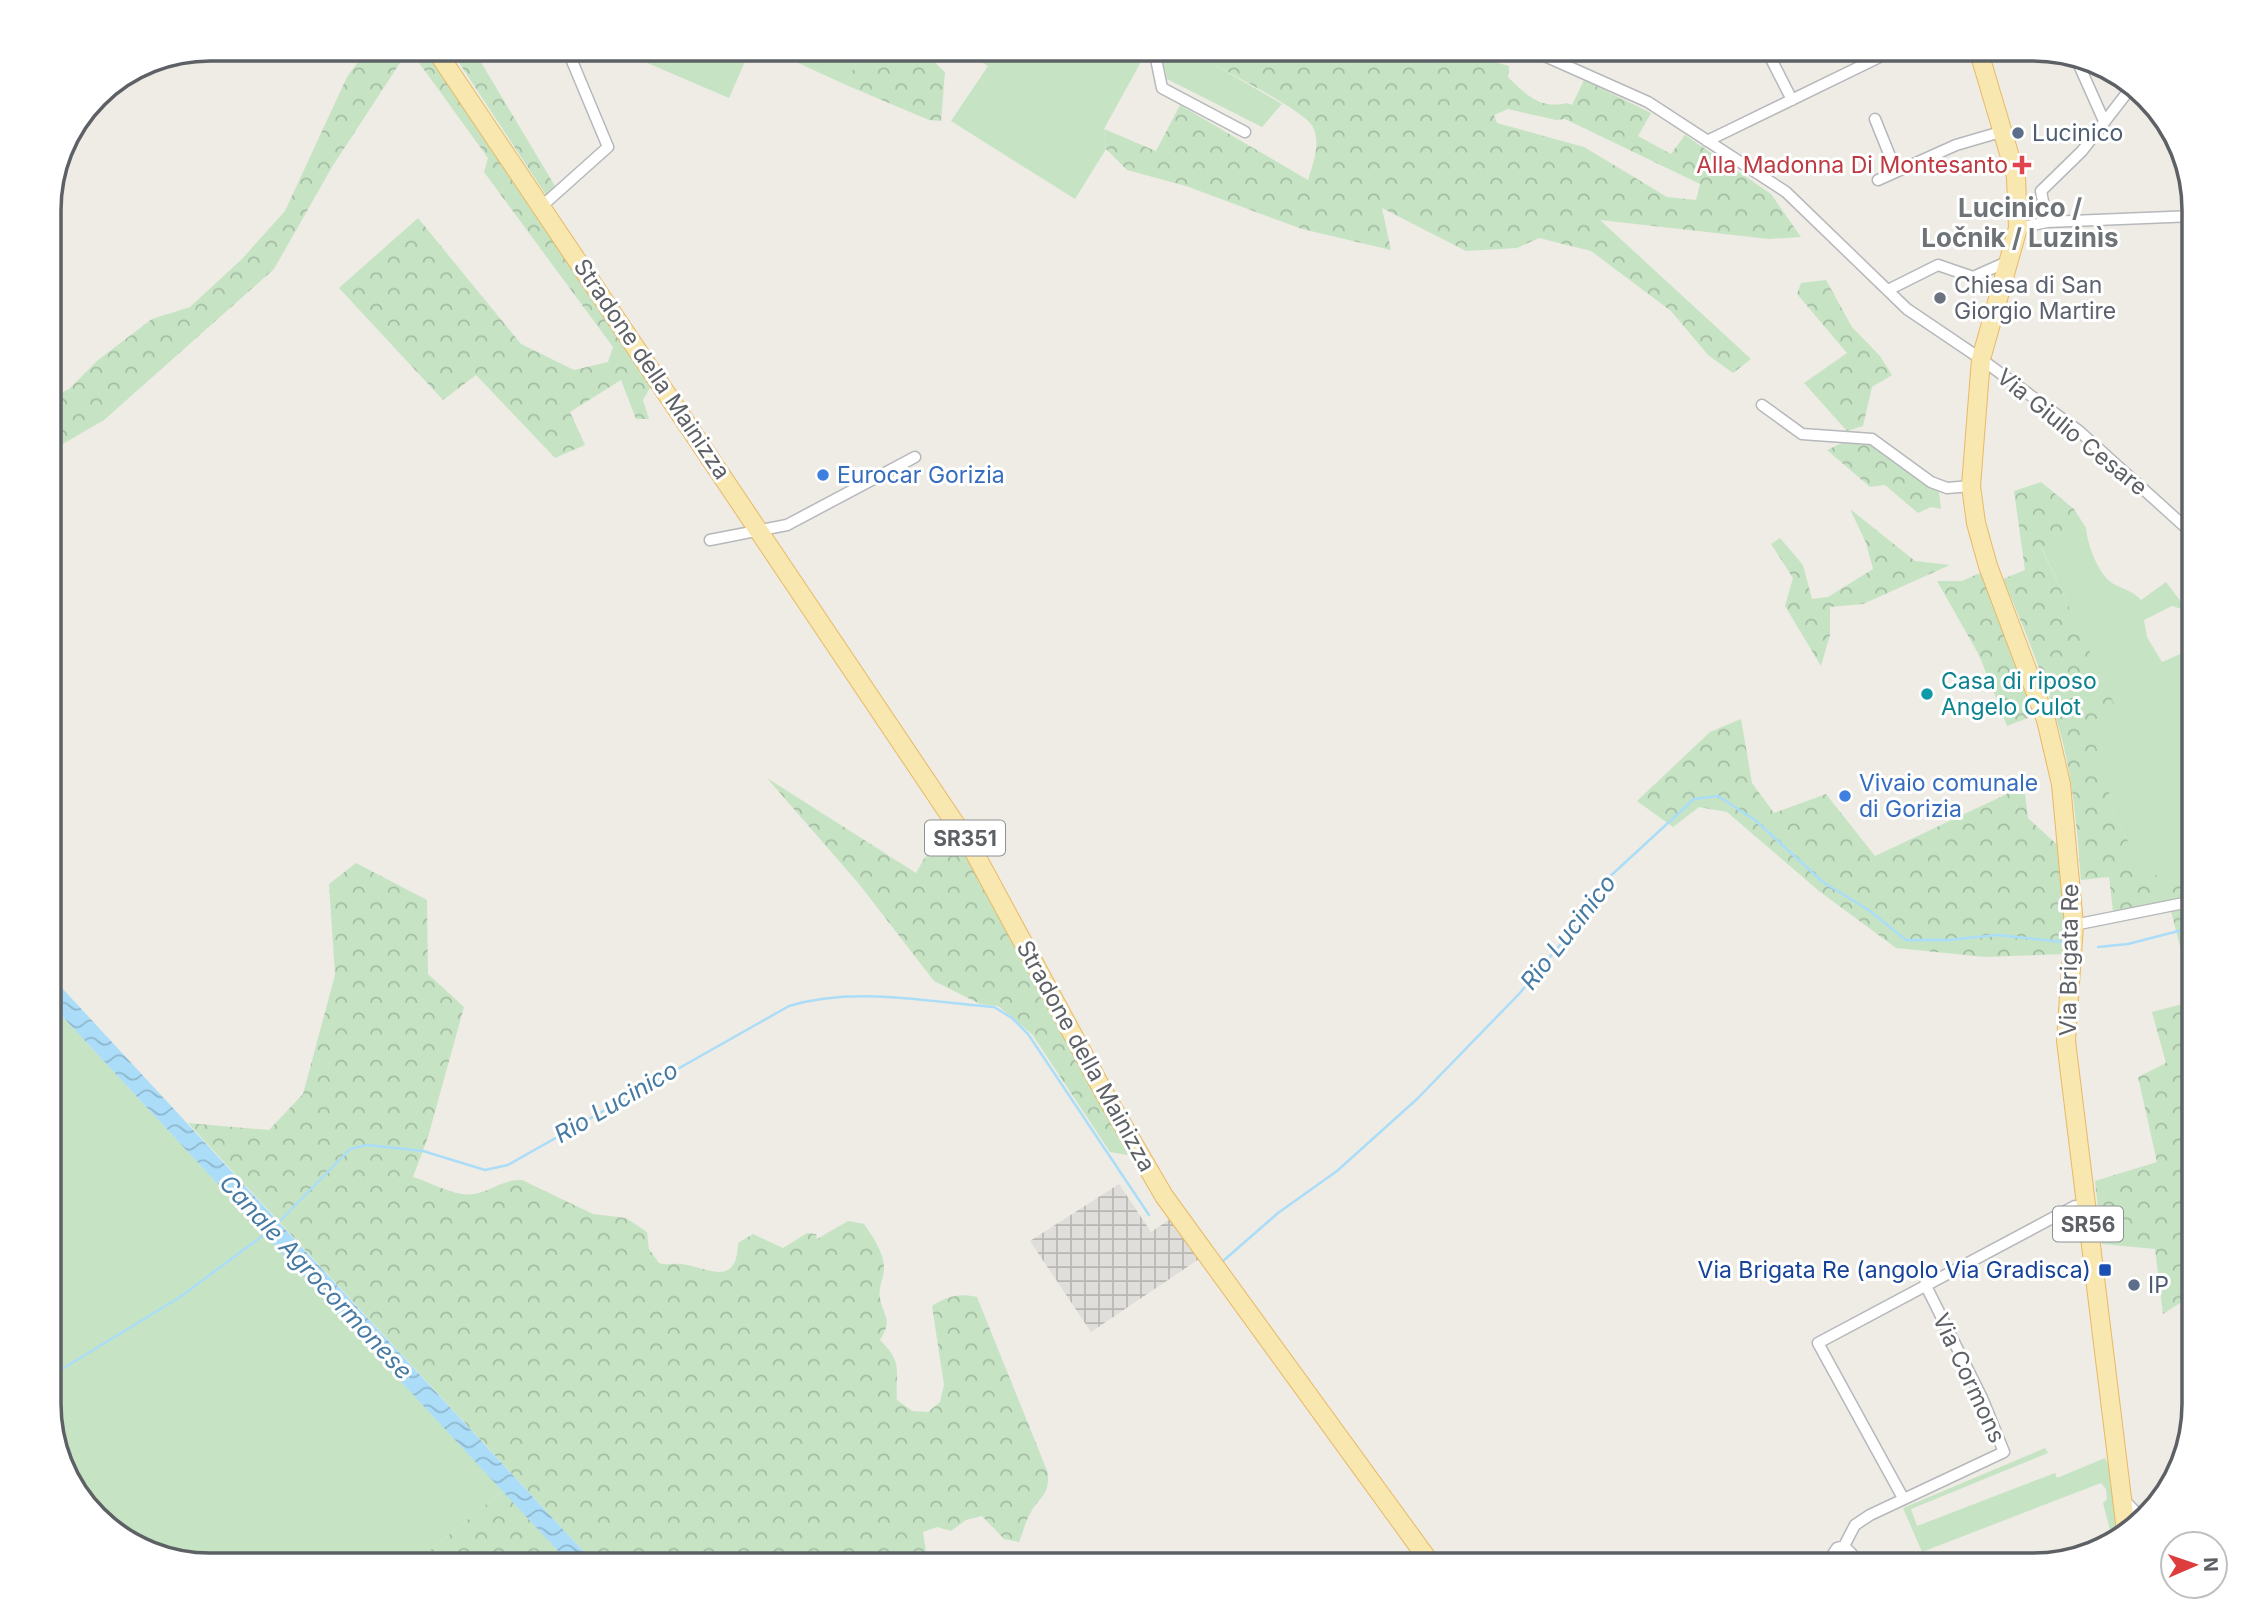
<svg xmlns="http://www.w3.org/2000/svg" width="2243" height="1614" font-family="Inter,sans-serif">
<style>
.industrial{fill:url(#industrial-grid)}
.green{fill:#c6e4c4}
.forest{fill:url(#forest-crowns);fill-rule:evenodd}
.water{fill:url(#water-waves)}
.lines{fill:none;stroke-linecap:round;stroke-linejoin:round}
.stream{stroke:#abddf9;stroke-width:2.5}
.minor-casing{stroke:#b6b8bb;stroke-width:13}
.tertiary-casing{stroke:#b6b8bb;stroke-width:17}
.primary-casing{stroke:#e8b965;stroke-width:20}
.minor{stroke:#fff;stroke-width:10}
.tertiary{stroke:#fff;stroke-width:14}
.primary{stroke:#f9e7b0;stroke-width:18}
.service-dot{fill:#5c6f8a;stroke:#fff;stroke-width:2.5}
.health-dot{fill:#e0444e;stroke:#fff;stroke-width:2.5}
.worship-dot{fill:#6b7280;stroke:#fff;stroke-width:2.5}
.shop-dot{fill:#3f7fe0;stroke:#fff;stroke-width:2.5}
.culture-dot{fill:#0f9aa8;stroke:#fff;stroke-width:2.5}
.transit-dot{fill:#1a4fb4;stroke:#fff;stroke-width:2.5}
.labels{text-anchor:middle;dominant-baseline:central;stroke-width:6;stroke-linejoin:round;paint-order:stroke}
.shield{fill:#fff;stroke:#8e9093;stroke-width:2}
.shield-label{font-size:21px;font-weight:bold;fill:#5d6165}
.service-label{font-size:23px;fill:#4e5e75;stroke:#fff;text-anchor:start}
.health-label{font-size:23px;fill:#be3a42;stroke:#fff;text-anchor:end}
.worship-label{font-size:23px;fill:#5b616d;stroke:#fff;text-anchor:start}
.street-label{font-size:23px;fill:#5d6165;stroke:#fff}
.shop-label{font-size:23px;fill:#366cbe;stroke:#fff;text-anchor:start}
.culture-label{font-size:23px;fill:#0d838f;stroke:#fff;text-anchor:start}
.transit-label{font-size:23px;fill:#164399;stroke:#fff;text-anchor:end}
.water-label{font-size:24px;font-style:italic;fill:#467aa2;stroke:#fff}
.quarter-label{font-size:26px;font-weight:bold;fill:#6e7377;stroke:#fff}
.rim{fill:none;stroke:#5d6165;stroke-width:3.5}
</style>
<defs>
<pattern id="industrial-grid" width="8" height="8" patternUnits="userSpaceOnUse" patternTransform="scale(1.75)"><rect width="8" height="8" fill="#e0deda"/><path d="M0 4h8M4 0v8" fill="none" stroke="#b9b7b4"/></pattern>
<pattern id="forest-crowns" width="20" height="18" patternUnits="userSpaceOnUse" patternTransform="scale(1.75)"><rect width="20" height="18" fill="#c6e4c4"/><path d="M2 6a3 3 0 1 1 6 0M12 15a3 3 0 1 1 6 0" fill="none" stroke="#a4bca3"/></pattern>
<pattern id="water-waves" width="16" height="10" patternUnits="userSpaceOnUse" patternTransform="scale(1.75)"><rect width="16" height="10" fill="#abddf9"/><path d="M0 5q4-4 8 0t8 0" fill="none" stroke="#8eb7cd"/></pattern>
</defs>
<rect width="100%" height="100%" fill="#eeece5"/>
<!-- industrial -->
<path class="industrial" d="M1119 1184 1151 1232 1170 1219 1202 1257 1091 1332 1030 1241Z"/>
<!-- green -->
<path class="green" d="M650 49H737L747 57 729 98 645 62Z
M768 49H862L846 85Z
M959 49H1148L1104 129 1106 149 1075 199 951 121 988 66Z
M1161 49H1188L1282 104 1262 127 1167 79Z
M2086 528C2087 543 2098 574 2112 583 2123 590 2131 589 2141 600L2166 582 2188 611 2172 606 2144 620 2147 637 2162 662 2194 648V878L2181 884 2143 872 2116 817 2088 721 2116 710 2041 546Z
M49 1002 503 1491 412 1565H210L112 1532 70 1484 49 1414Z
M2045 1448 2048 1453 1911 1509 1917 1526 2055 1473 2057 1478 2105 1458 2113 1474 2119 1536 2104 1548 2061 1558 2104 1542 2110 1530 2103 1503 2107 1499 2106 1489 2101 1483 1922 1552 1903 1508Z"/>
<!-- forest -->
<path class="forest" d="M367 49H430L654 381 643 400 649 419H636L621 380 570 412 585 445 555 458 476 375 443 400 339 288 418 218 521 344 574 370 608 362 613 347 484 172 488 158 409 49 332 167 274 269 104 420 49 452V398L69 389 98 360 152 319 190 307 242 259 285 211 347 77Z
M450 49H473L555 186 546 195Z
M862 49H920L945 72 941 121 929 120 846 85Z
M1188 49H1383L1435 63 1469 55 1509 66 1508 77C1525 94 1541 110 1567 103L1572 105 1584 80 1651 113 1638 136 1671 154 1685 135 1771 194 1801 237 1769 239 1600 220 1751 359 1733 373 1708 355 1671 311 1591 251 1539 238 1517 248 1466 251 1382 208 1391 250 1302 229 1186 186 1127 170 1106 149 1104 129 1156 151 1180 105 1308 180C1313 164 1321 143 1313 127 1304 109 1211 65 1188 49ZM1508 109 1556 120 1565 119 1700 184 1696 200 1667 197 1584 147 1497 123 1494 115Z
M1826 280 1852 327 1880 356 1892 375 1872 387 1863 426 1847 431 1804 383 1847 353 1797 294 1801 283Z
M1842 443 1872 444 1939 492 1941 509 1931 507 1918 513 1885 485 1870 487 1827 450Z
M2041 482 2074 509 2086 528 2041 547 2117 710 2089 722 2116 817 2143 871 2181 884 2185 898 2113 911 2109 877 2081 880C2077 829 2073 775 2058 725 2043 675 2024 627 2003 579L2025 570 2014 491Z
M1850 509 1915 561 1950 565 1863 604 1830 607V635L1821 666 1785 606 1793 578 1771 544 1780 538 1803 565 1812 599 1828 597 1873 569 1866 543Z
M1982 572 2038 714 2007 726 1979 655 1937 581H1962Z
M1741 719 1752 783 1774 813 1826 794 1875 856 2024 786 2028 818 2063 850 2069 923 2065 954 1985 957 1896 948 1819 891 1727 812 1699 807 1673 827 1637 801 1710 732Z
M767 778 916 873 925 857 960 840 1133 1156 1110 1152 1032 1034 998 1006 980 1004 934 981 859 884Z
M356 863 427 900 428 974 464 1007 428 1137 413 1177C431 1182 454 1197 473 1194 490 1192 504 1179 522 1180L593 1214 626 1218 647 1232 649 1249 659 1263C667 1266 673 1263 681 1264 707 1267 737 1289 738 1243L753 1234 783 1248 807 1233 816 1234 817 1239 848 1221 864 1224C873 1237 885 1254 884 1270 883 1279 878 1290 880 1298 884 1319 893 1318 880 1340 904 1364 895 1370 897 1400L912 1411 928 1412 940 1402 944 1385 932 1306C948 1296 959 1293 977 1297L1048 1473C1049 1499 1039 1495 1030 1514 1025 1522 1023 1533 1019 1542L1004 1539 982 1516 966 1520 951 1531 937 1527 923 1532 928 1565H596L188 1123 269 1130 303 1094 335 975 329 884Z
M2194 907V1294L2163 1314 2155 1249 2102 1244 2095 1181 2157 1162 2138 1077 2166 1063 2152 1012 2194 1001 2171 911Z
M503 1491 571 1565H412Z"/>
<!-- water -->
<path class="water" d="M49 974 596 1565H571L49 1002Z"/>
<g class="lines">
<!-- stream -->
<path class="stream" d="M2098 947 2128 944 2194 927
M278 1223 350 1149 367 1145 423 1151 485 1170 508 1165 789 1006C854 986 928 1002 994 1007L1012 1018 1028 1034 1149 1215
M1223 1261 1278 1213 1337 1171 1417 1099 1519 994 1565 939 1605 881 1694 799 1718 796 1755 820 1823 882 1870 911 1906 940H1948L1997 935 2064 942
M49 1377 180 1297 265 1234"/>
<defs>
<path id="minor" d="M752 49 760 55
M1154 49 1162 88 1245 132
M1529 49 1648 102 1786 192 1907 309 1981 359 2079 431 2194 535
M1766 49 1792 100
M2079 65 2104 121
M1875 119 1896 171
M1707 141 1896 49
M1878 180 1956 145 2004 131
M2041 191 2082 151 2133 85
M2041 191 2047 222
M542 206 608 147 567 49
M2018 228 2047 222 2194 216
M1888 290 1938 265 1973 277 2009 261
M49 309 52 311
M1762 405 1802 434 1872 439 1931 482 1947 488 1971 486
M710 540 787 525 915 457
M2074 925 2194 901
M1903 1498 1818 1343 2075 1206
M1844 1546 1855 1525 1870 1515 2004 1452 1982 1398 1925 1284
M1818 1565 1833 1558
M1839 1565 1833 1554 1837 1548 1844 1546 1852 1554 1846 1565"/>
<path id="tertiary" d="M2122 1501 2140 1519"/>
<path id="primary" d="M435 49 973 850 1107 1098 1164 1196 1432 1565
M1978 49 2016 177 2018 228 1981 359 1971 486 1976 523 1988 566 2046 720 2061 784 2074 925 2066 1041 2126 1531"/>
</defs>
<!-- minor casing -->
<use href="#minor" class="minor-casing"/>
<!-- tertiary casing -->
<use href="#tertiary" class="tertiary-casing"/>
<!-- primary casing -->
<use href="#primary" class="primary-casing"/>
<!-- minor -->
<use href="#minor" class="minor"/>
<!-- tertiary -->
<use href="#tertiary" class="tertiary"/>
<!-- primary -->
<use href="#primary" class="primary"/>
</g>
<!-- markers -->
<g class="service-dot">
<circle cx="2018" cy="133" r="7"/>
<circle cx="2134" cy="1285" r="7"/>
</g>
<path class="health-dot" d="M2018.5 154.5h7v7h7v7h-7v7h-7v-7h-7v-7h7z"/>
<circle class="worship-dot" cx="1940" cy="298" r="7"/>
<g class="shop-dot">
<circle cx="823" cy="475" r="7"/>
<circle cx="1845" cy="796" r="7"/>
</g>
<circle class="culture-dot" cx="1927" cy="694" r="7"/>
<rect class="transit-dot" x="2098" y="1263" width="14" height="14" rx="3.5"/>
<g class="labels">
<!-- shield labels -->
<g class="shield">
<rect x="925" y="820.5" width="80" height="35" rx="5"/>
<rect x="2053" y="1206.5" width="70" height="35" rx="5"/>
</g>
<g class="shield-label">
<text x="965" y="838">SR351</text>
<text x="2088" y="1224">SR56</text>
</g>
<!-- service labels -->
<g class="service-label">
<text x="2032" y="133">Lucinico</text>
<text x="2148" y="1285">IP</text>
</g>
<!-- health labels -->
<g class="health-label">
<text x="2008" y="165">Alla Madonna Di Montesanto</text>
</g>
<!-- worship labels -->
<g class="worship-label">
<text x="1954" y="285">Chiesa di San<tspan x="1954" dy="26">Giorgio Martire</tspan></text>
</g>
<!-- street labels -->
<g class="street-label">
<text transform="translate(652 369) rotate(56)">Stradone della Mainizza</text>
<text transform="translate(2072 432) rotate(39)">Via Giulio Cesare</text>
<text transform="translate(2069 960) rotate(-89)">Via Brigata Re</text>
<text transform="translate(1086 1056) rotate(61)">Stradone della Mainizza</text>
<text transform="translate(1969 1378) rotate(65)">Via Cormons</text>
</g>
<!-- shop labels -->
<g class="shop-label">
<text x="837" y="475">Eurocar Gorizia</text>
<text x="1859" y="783">Vivaio comunale<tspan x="1859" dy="26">di Gorizia</tspan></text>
</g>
<!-- culture labels -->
<g class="culture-label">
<text x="1941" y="681">Casa di riposo<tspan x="1941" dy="26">Angelo Culot</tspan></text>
</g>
<!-- transit labels -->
<g class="transit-label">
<text x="2091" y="1270">Via Brigata Re (angolo Via Gradisca)</text>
</g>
<!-- water labels -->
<g class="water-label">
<text transform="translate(1568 932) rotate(-52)">Rio Lucinico</text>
<text transform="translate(616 1102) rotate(-30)">Rio Lucinico</text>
<text transform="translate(316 1277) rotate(47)">Canale Agrocormonese</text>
</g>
<!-- quarter labels -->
<g class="quarter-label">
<text x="2020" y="207">Lucinico /<tspan x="2020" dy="30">Ločnik / Luzinìs</tspan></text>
</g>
</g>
<!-- crop -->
<path d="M0 0H2243V1614H0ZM210 61H2033A149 149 0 0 1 2182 210V1404A149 149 0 0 1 2033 1553H210A149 149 0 0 1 61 1404V210A149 149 0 0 1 210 61Z" fill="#fff" fill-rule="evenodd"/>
<path class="rim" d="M210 61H2033A149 149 0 0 1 2182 210V1404A149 149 0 0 1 2033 1553H210A149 149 0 0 1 61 1404V210A149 149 0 0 1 210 61Z"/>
<!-- north arrow -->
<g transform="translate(2194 1565) rotate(88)"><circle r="33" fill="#ffffff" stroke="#bec0c1" stroke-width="2"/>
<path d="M0-5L12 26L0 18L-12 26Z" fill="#dd3d3d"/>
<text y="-10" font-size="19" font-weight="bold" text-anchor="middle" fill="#5d6165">N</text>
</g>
</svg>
